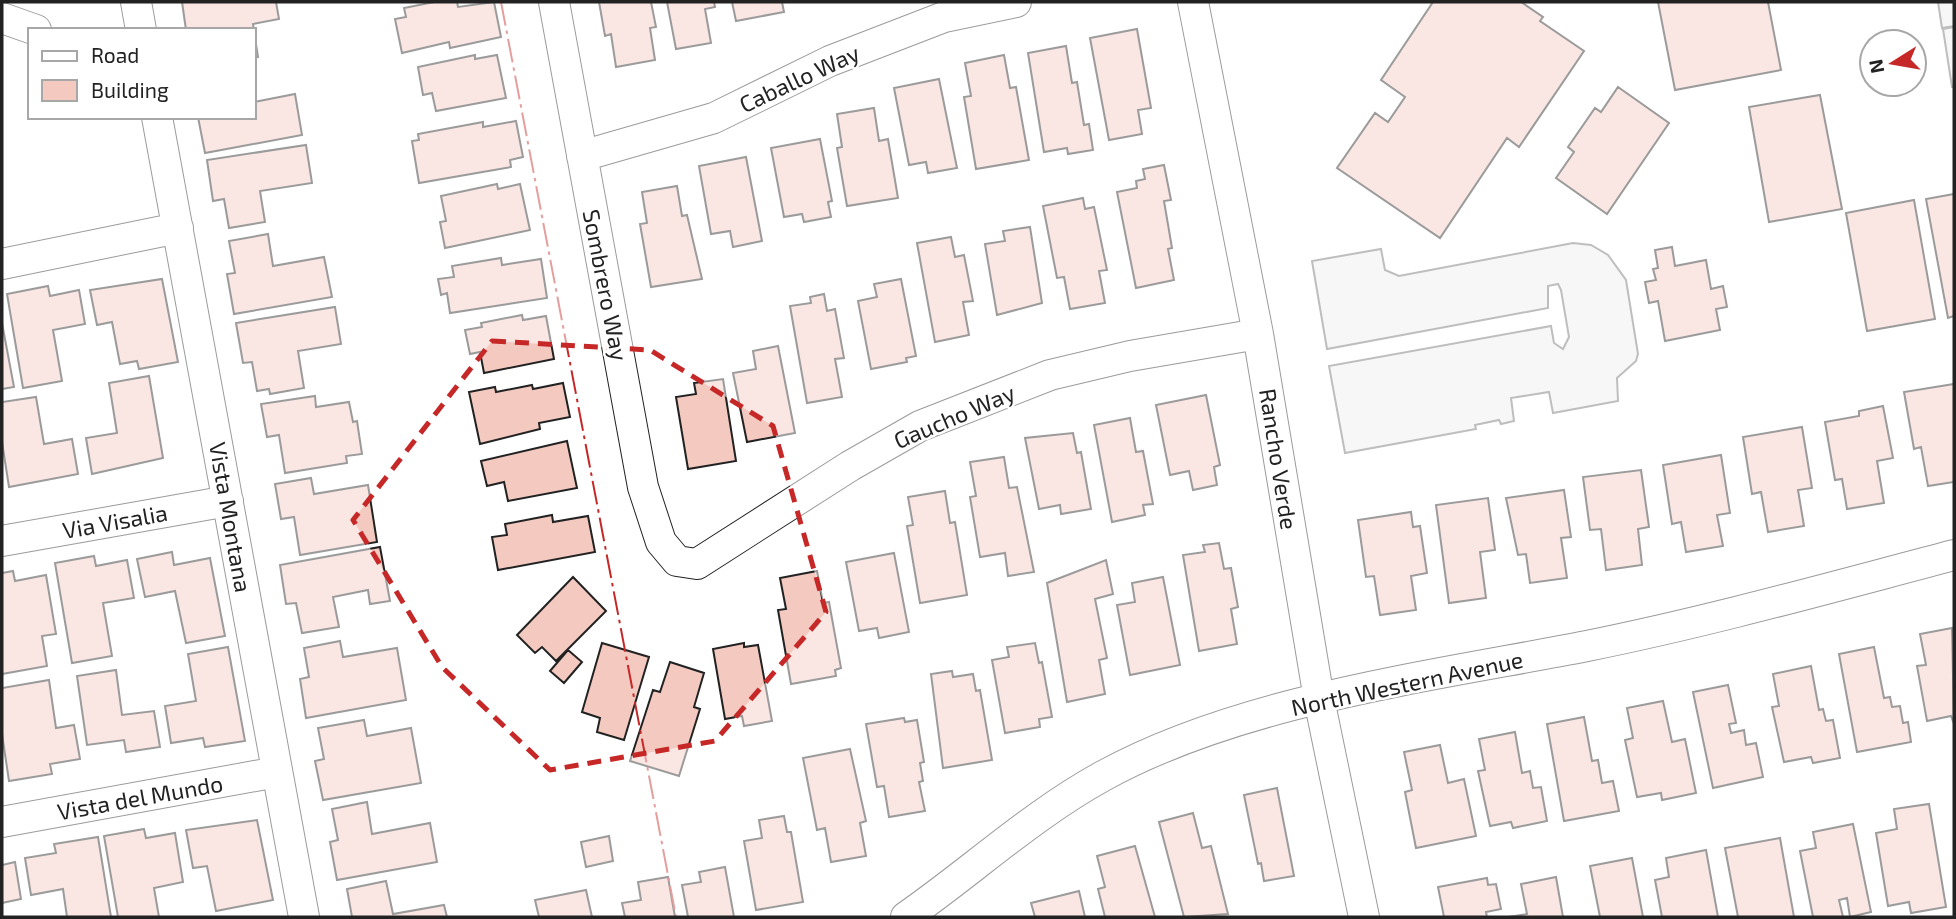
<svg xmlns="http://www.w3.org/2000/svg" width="1956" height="919" font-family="'Exo 2',sans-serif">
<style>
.green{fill:#eee;stroke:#6f6f6f;stroke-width:2}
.parking{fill:#ededed;stroke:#6f6f6f;stroke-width:2}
.building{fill:#f3c9c0;stroke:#222;stroke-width:2}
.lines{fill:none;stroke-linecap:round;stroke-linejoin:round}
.minor-casing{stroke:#222;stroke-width:32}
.minor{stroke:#fff;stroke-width:30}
.power{stroke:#c62828;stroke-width:2;stroke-dasharray:24 5 3.5 5;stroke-linecap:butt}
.marked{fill:none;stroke:#c62828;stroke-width:5;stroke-dasharray:14 9;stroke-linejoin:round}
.labels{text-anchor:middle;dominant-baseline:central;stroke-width:5;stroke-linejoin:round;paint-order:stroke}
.street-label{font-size:23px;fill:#222;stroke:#fff}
</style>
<rect width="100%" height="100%" fill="#fff"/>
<!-- green -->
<path class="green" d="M1938 2H1954V26L1942 28Z
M1954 27V87H1952L1943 29Z"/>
<!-- parking -->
<path class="parking" d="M1573 243 1591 245 1608 255 1626 280 1638 354 1636 361 1617 378 1618 401 1553 413 1549 392 1511 398 1514 421 1501 424 1499 420 1475 425 1476 429 1345 453 1329 366 1551 326 1554 343 1563 349 1569 337 1561 290 1558 284 1548 286V308L1327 349 1312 261 1381 249 1385 270 1399 276Z"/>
<!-- building -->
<path class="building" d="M182 2H276L279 19 253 24 258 57 254 58V30H186Z
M434 2H457L458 7 494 2 501 37 450 48 449 42 402 53 395 19 406 17 404 8Z
M599 2H651L656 27 650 28 655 60 616 67 611 34 605 36Z
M667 2H714L715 7 705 9 711 43 676 49Z
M732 2H782L784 12 736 21Z
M1433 2H1521L1543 17 1540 21 1584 51 1519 147 1507 138 1440 238 1337 168 1375 113 1388 122 1405 97 1381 80Z
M1658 2H1768L1781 70 1675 90Z
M1137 29 1151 108 1138 110 1142 134 1109 140 1090 38Z
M1066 46 1072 83 1077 82 1084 125 1089 124 1093 150 1068 154 1067 148 1044 152 1028 53Z
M475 55V59L497 55 506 98 436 111 432 93 423 95 418 67Z
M1004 55 1010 88 1016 87 1029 160 976 169 964 97 971 96 965 63Z
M939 79 957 168 928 173 926 162 909 165 894 88Z
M1618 87 1669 123 1607 214 1556 178 1574 152 1568 147 1595 108 1601 112Z
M295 94 302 135 205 153 198 117H254V102Z
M1820 95 1842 209 1769 222 1749 107Z
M874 108 879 141 888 139 898 198 847 206 837 148 842 147 837 114Z
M516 121 523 157 510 160 511 167 419 183 412 141 419 140 418 134 483 122V127Z
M820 139 832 201 828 202 831 217 804 222 802 214 784 217 771 148Z
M306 145 312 183 260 191 265 222 229 228 224 199 213 201 207 160Z
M746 157 762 241 733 247 730 231 711 234 699 166Z
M1164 165 1171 200 1164 201 1172 248 1168 249 1174 280 1136 288 1117 192 1137 188 1136 181 1145 179 1143 169Z
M497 184 498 189 520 184 530 230 445 248 440 222 446 221 441 196Z
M677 186 682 216 687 215 702 279 651 287 640 224 647 223 642 192Z
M1954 194V316L1948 318 1926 199Z
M1083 198 1085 209 1094 207 1107 270 1099 271 1105 303 1070 309 1064 277 1057 278 1043 206Z
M1914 200 1935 319 1867 331 1846 213Z
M1030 227 1042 303 997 315 985 244 1005 241 1003 231Z
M268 234 273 266 324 257 332 297 234 314 227 274 235 273 229 241Z
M951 237 955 257 964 255 973 301 963 302 969 335 935 342 917 243Z
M1672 247 1675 266 1706 260 1711 289 1723 286 1727 307 1716 309 1720 330 1665 341 1658 301 1649 303 1645 282 1656 280 1653 269 1658 268 1655 250Z
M501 258 502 265 541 259 547 298 450 313 447 293 441 295 438 279 454 277 452 266Z
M162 279 178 362 139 369 137 361 120 364 112 322 97 325 90 290Z
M901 279 916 356 906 358 907 362 871 369 858 301 877 297 874 284Z
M48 286 50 296 79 290 85 324 53 330 62 381 23 388 7 294Z
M824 294 827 311 835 309 844 358 835 359 842 397 807 403 790 306 811 303 810 297Z
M335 307 341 344 298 351 304 388 270 394 269 389 257 391 252 362 243 363 236 323Z
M522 315 523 320 546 316 554 359 484 373 480 352 470 354 465 330 482 327 481 323Z
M2 323 14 387 2 389Z
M778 346 795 433 747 442 733 373 756 369 753 351Z
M149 376 163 458 92 474 86 438 117 433 109 383Z
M723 379 736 461 688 469 676 397 696 394 694 383Z
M563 383 570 417 539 423 540 429 480 444 469 392 495 387 496 392 532 385 533 389Z
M1954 384V482L1928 486 1921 447 1914 449 1904 392Z
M1206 395 1220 465 1214 467 1217 485 1193 490 1189 471 1170 475 1156 405Z
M315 396 316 407 349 402 353 422 357 421 362 454 346 456 347 463 285 473 279 435 267 437 261 404Z
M36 397 44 444 72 439 78 474 9 487 2 442V402Z
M1883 406 1893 458 1877 461 1884 503 1847 509 1842 479 1835 480 1825 422 1859 416V411Z
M1130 418 1136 452 1143 451 1153 504 1143 505 1145 515 1112 522 1094 425Z
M1802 427 1812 488 1798 490 1804 526 1768 532 1761 492 1752 494 1743 437Z
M1073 433 1077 453 1081 452 1091 509 1061 514 1060 505 1039 509 1025 438Z
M567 441 577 488 508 501 504 482 487 486 481 461Z
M1721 455 1730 513 1717 515 1723 546 1686 552 1681 522 1672 524 1663 465Z
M1004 457 1009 488 1017 487 1034 572 1008 576 1005 553 980 557 970 497 976 496 970 462Z
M1641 470 1649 527 1638 529 1642 565 1606 570 1601 529 1590 530 1583 477Z
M311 478 314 494 368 485 377 542 300 555 294 517 281 519 275 484Z
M1564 490 1571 537 1561 538 1567 578 1530 583 1526 554 1518 555 1506 498Z
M945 491 950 523 955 522 967 595 920 603 907 526 913 525 908 497Z
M1488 498 1495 550 1480 552 1486 598 1449 603 1436 505Z
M1411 512 1413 527 1420 526 1427 573 1411 576 1416 610 1380 615 1374 576 1366 577 1358 520Z
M552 515 553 522 588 516 595 552 498 570 492 537 507 535 505 524Z
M1219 543 1224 569 1231 568 1238 607 1231 609 1237 644 1199 651 1183 555 1205 552 1203 545Z
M380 547 390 601 370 604 368 590 333 597 339 627 302 633 296 603 286 604 280 565Z
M172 552 174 565 210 558 225 636 186 643 175 591 145 597 137 559Z
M894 553 909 632 879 638 877 628 859 631 846 562Z
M94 556 96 566 127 560 134 598 103 603 112 656 72 663 55 563Z
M1106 560 1113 594 1095 599 1107 658 1099 660 1105 694 1067 702 1047 583Z
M13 571 15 581 46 575 56 634 42 636 47 666 2 674V573Z
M817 571 823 603 829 602 841 668 835 670 836 676 791 684 778 610 786 609 780 578Z
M573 577 606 611 556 661 542 647 535 653 517 635Z
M1163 577 1180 665 1130 675 1117 605 1135 602 1132 583Z
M1952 628 1954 724 1951 716 1927 721 1917 666 1926 665 1920 634Z
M340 641 343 657 397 648 406 700 306 718 300 679 309 677 304 648Z
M602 643 649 657 624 740 597 732 600 718 582 712Z
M744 643V647L758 645 772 721 744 726 742 716 725 719 713 649Z
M1035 643 1039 663 1042 662 1052 717 1039 719 1040 727 1005 733 992 660 1009 657 1007 647Z
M228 647 245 741 205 747 203 738 171 743 165 706 196 701 188 654Z
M1874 647 1884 698 1890 697 1892 707 1900 706 1903 723 1908 722 1911 742 1857 752 1839 654Z
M568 650 582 662 564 683 550 671Z
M670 662 704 673 694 707 700 709 679 776 630 761 653 690 660 692Z
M1811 666 1819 710 1823 709 1826 721 1833 720 1840 758 1813 763 1811 757 1784 762 1772 707 1779 706 1773 674Z
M116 670 122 715 154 711 160 747 126 752 124 740 87 745 77 676Z
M952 671 953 677 973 674 976 691 980 690 992 760 943 768 931 674Z
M49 680 56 728 74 725 80 759 50 764 52 774 9 781 2 734V688Z
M1728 685 1736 723 1729 724 1731 733 1744 730 1746 745 1756 743 1763 777 1713 788 1693 692Z
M1663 701 1672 742 1685 739 1696 793 1662 800 1661 793 1637 797 1625 740 1633 738 1627 708Z
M1584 717 1592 761 1598 760 1602 783 1613 781 1619 811 1564 821 1547 724Z
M904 718 905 722 917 720 924 762 920 763 923 781 919 782 925 811 889 817 884 786 877 787 866 724Z
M364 720 367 736 411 728 421 783 323 800 315 761 324 759 318 728Z
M1515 732 1522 773 1530 771 1533 788 1541 787 1547 821 1513 828 1511 822 1490 826 1478 771 1485 770 1479 739Z
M1440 745 1448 783 1464 779 1476 836 1416 848 1405 792 1412 790 1404 752Z
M850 749 866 821 860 823 866 856 831 862 825 828 817 830 803 758Z
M1277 788 1294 876 1264 881 1261 863 1258 864 1244 795Z
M367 802 372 834 430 823 437 862 337 880 330 842 338 840 332 809Z
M1929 804 1946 907 1911 913 1909 902 1888 906 1876 833 1897 829 1894 809Z
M1193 813 1202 848 1211 846 1228 914 1184 917 1159 822Z
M784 816 787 832H791L803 902 756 910 744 841 762 838 759 820Z
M257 820 273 900 216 911 207 866 193 868 186 830Z
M1853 824 1871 912 1850 917 1847 898 1839 900 1843 917H1813L1800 851 1816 848 1813 832Z
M144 829 146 838 175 833 183 882 154 888 159 917H118L104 836Z
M609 836 613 861 586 867 581 842Z
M98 837 111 917H67L63 889 31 895 25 858 56 853 54 844Z
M1780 838 1794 917H1738L1725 848Z
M1135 846 1155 917H1105L1098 889 1105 887 1097 856Z
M1706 850 1718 917H1662L1655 880 1669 877 1666 858Z
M1632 858 1643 917H1600L1590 866Z
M15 862 21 899 2 903V865Z
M725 867 734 917H688L682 885 701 882 699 872Z
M668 877 675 917H625L622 903 641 900 638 882Z
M1556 877 1563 917H1508L1527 914 1521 884Z
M1487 878 1488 885 1496 884 1501 909 1486 912 1487 917H1444L1438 887Z
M386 881 393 914 444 905 447 917H352L347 889Z
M586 890 592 917H539L535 900Z
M1079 891 1085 917H1035L1031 903Z"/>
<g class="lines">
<defs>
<path id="minor" d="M136 2 141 30
M554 2 643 487 661 542 677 561 697 564 850 466 920 426 1050 375 1130 356 1258 334
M1193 2 1258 334 1319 699 1364 917
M2 18 36 30
M157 117 304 917
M582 156 714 118 830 61 944 17 1016 2
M2 264 178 228
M2 541 228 501
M2 822 277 772
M906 917C972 871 1032 815 1103 776 1241 700 1433 676 1587 646 1711 621 1832 587 1954 555"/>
</defs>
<!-- minor casing -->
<use href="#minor" class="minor-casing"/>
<!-- minor -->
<use href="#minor" class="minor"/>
<!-- power -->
<path class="power" d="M501 2 676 917"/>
</g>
<!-- marked area -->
<path d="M0 0H1956V919H0ZM492 341 650 350 773 426 826 612 715 741 550 770 442 667 353 520Z" fill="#fff" fill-opacity=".55" fill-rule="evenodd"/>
<path class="marked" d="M492 341 650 350 773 426 826 612 715 741 550 770 442 667 353 520Z"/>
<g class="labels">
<!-- street labels -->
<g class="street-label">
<text transform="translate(799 78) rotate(-25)">Caballo Way</text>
<text transform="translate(606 285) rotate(79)">Sombrero Way</text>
<text transform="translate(954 416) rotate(-23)">Gaucho Way</text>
<text transform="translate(1279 459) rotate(81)">Rancho Verde</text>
<text transform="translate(231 517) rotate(80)">Vista Montana</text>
<text transform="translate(115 521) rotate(-10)">Via Visalia</text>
<text transform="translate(1407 683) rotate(-12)">North Western Avenue</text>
<text transform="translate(140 797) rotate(-10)">Vista del Mundo</text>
</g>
</g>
<!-- border -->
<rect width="1956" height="919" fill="none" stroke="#222222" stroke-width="7"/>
<!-- legend -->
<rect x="28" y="28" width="228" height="91" fill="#ffffff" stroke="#a7a7a7" stroke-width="2"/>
<rect x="42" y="51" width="35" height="10" fill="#ffffff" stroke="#a7a7a7" stroke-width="2"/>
<text x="91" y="63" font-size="21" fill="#222222">Road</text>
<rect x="42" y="80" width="35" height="21" fill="#f3c9c0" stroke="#a7a7a7" stroke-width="2"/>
<text x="91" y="98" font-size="21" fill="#222222">Building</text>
<!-- north arrow -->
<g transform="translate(1893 63) rotate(259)"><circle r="33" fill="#ffffff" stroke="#a7a7a7" stroke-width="2"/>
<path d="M0-5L12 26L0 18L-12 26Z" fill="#c62828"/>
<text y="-10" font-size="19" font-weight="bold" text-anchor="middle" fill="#222222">N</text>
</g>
</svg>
